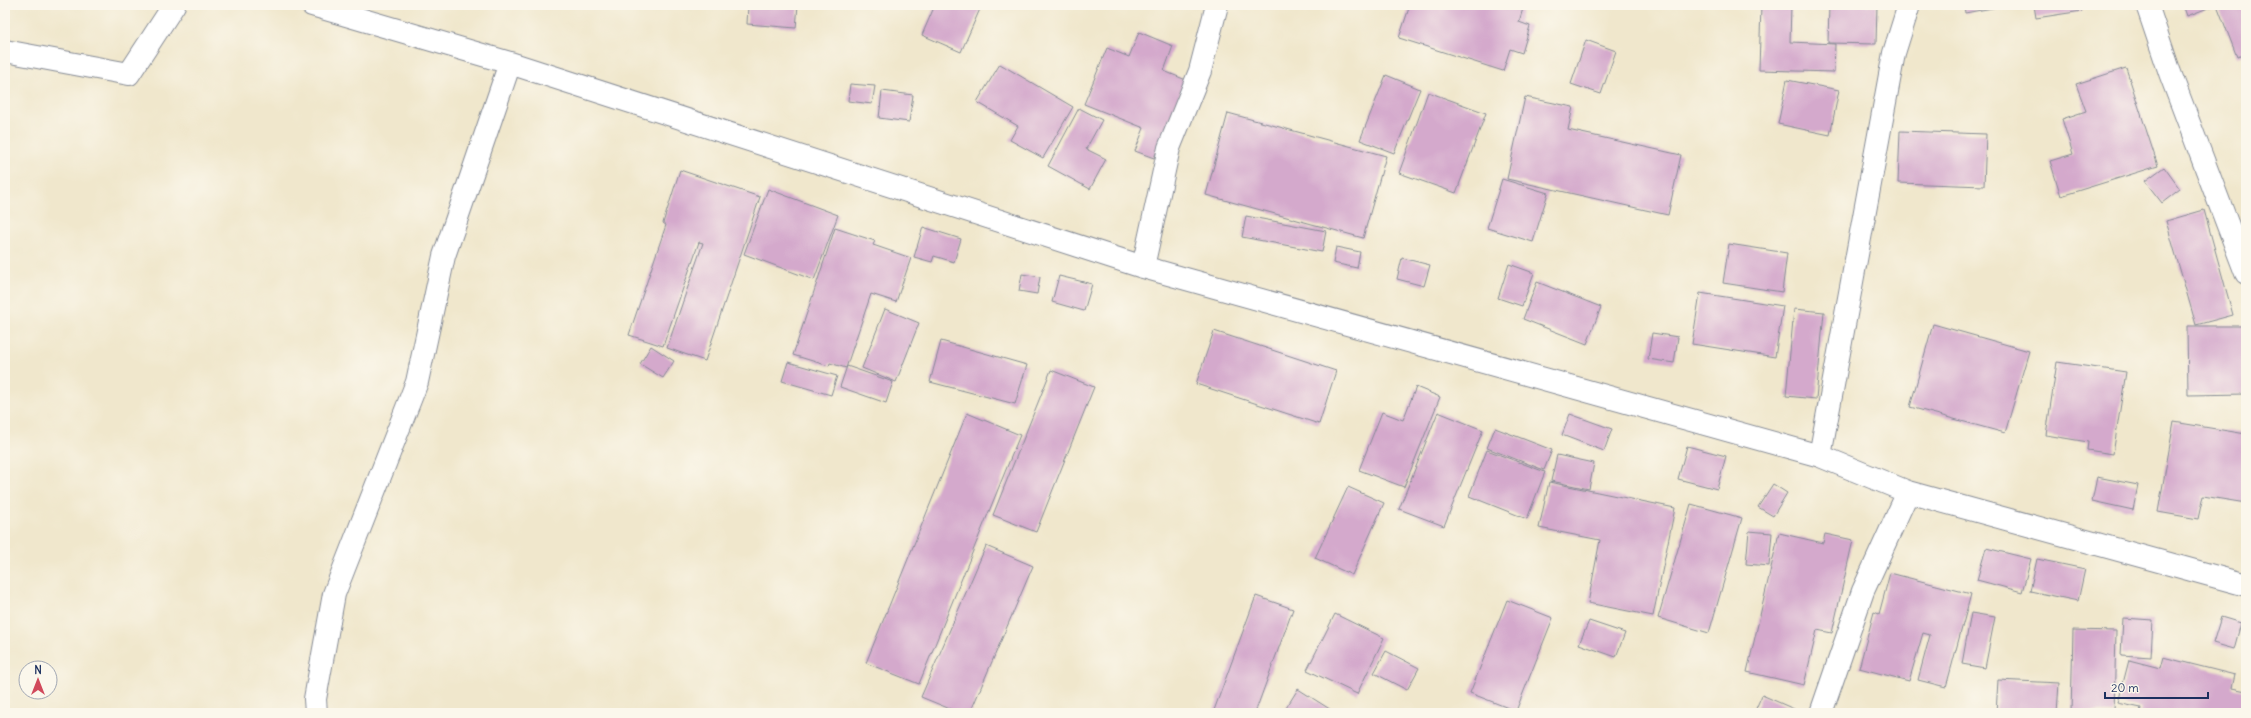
<svg xmlns="http://www.w3.org/2000/svg" width="2251" height="718" font-family="Delius,sans-serif">
<style>
.building{fill:#d4a9cc}
.lines{fill:none;stroke-linecap:round;stroke-linejoin:round}
.minor-casing{stroke:#868b95;stroke-width:24}
.tertiary-casing{stroke:#868b95;stroke-width:24}
.minor{stroke:#fff;stroke-width:22}
.tertiary{stroke:#fff;stroke-width:22}
</style>
<rect width="100%" height="100%" fill="#fbf7ec"/>
<filter id="ink" filterUnits="userSpaceOnUse"><feTurbulence type="fractalNoise" baseFrequency=".025" numOctaves="2"/><feDisplacementMap in="SourceGraphic" scale="8" xChannelSelector="R" yChannelSelector="G"/><feConvolveMatrix kernelMatrix="1 2 1 2 8 2 1 2 1" color-interpolation-filters="sRGB"/></filter>
<filter id="wash" filterUnits="userSpaceOnUse"><feTurbulence type="fractalNoise" baseFrequency=".012" numOctaves="4" result="noise"/><feDisplacementMap in="SourceGraphic" scale="16" xChannelSelector="R" yChannelSelector="G"/><feGaussianBlur stdDeviation="0.9" result="paint"/><feColorMatrix in="noise" values="0 0 0 0 0 0 0 0 0 0 0 0 0 0 0 0 0 1.4 0 .05"/><feComposite in="paint" operator="in"/></filter>
<g filter="url(#wash)">
<rect width="100%" height="100%" fill="#f0e7cc"/>
<g id="blocks">
<!-- building -->
<path class="building" d="M748 5H798L796 28 747 24Z
M935 5H971L980 9 961 52 922 35Z
M1410 5H1524L1519 22 1530 26 1522 53 1510 49 1503 71 1399 38Z
M1761 5H1791L1790 42 1835 44 1834 72 1759 70Z
M1829 5H1877L1876 44 1828 43Z
M1964 5H2003V6L1965 13Z
M2034 5H2081L2082 11 2036 18Z
M2183 5H2216L2187 16Z
M2217 5H2246V54L2237 57Z
M1139 32 1173 46 1164 71 1186 80 1154 158 1135 151 1144 128 1084 104 1107 48 1129 57Z
M1586 40 1616 51 1601 94 1571 84Z
M1000 64 1073 107 1043 158 1010 140 1018 126 977 102Z
M2126 68 2158 166 2061 196 2050 161 2073 154 2062 119 2086 111 2076 84Z
M1386 75 1420 89 1394 153 1360 140Z
M1787 80 1839 90 1830 135 1778 124Z
M850 84 875 86 872 104 848 101Z
M882 91 913 95 909 122 879 118Z
M1428 92 1486 113 1456 193 1399 173Z
M1525 97 1573 107 1568 130 1681 155 1668 215 1507 179Z
M1079 108 1102 120 1086 149 1106 159 1090 189 1048 166Z
M1228 113 1386 156 1363 238 1206 195Z
M1900 131 1986 134 1984 186 1898 183Z
M2164 167 2180 189 2162 203 2145 181Z
M680 170 760 197 705 361 667 348 703 243 699 242 663 346 629 335 666 225 663 223Z
M1502 179 1548 193 1533 242 1487 228Z
M768 189 838 215 814 280 744 254Z
M2204 210 2233 315 2196 325 2166 221Z
M1246 216 1326 231 1322 252 1242 237Z
M923 227 961 239 954 262 934 256 932 262 914 257Z
M835 228 875 241 873 245 911 258 896 302 871 294 846 368 830 363 829 366 793 355Z
M1729 244 1787 253 1782 292 1723 283Z
M1336 247 1360 252 1357 268 1333 263Z
M1402 258 1430 265 1424 286 1397 279Z
M1509 264 1534 273 1522 306 1498 298Z
M1022 274 1040 277 1037 294 1019 291Z
M1059 276 1092 284 1084 311 1052 302Z
M1537 282 1601 307 1587 344 1523 319Z
M1700 293 1783 306 1775 357 1692 344Z
M885 309 919 323 896 382 862 368Z
M1794 309 1824 312 1816 399 1786 396Z
M1933 324 2029 351 2005 433 1910 407Z
M2187 326H2246V394L2188 395Z
M1214 331 1336 371 1319 424 1196 384Z
M1652 333 1678 337 1674 363 1648 359Z
M941 341 1027 365 1015 404 930 382Z
M651 346 674 361 663 378 640 364Z
M788 362 837 376 831 395 782 381Z
M2057 362 2126 372 2113 454 2087 450 2088 442 2046 435Z
M847 366 893 382 886 403 840 387Z
M1051 370 1094 387 1036 532 993 515Z
M1416 387 1440 397 1404 487 1359 470 1382 412 1403 420Z
M1438 412 1483 430 1444 526 1399 509Z
M967 413 1020 435 919 684 866 663Z
M1570 414 1612 429 1604 451 1562 435Z
M2174 422 2246 434V503L2203 496 2198 519 2158 512Z
M1495 428 1552 450 1544 470 1487 448Z
M1687 446 1726 456 1717 489 1678 479Z
M1487 450 1545 472 1527 519 1469 496Z
M1557 455 1594 463 1589 489 1551 481Z
M2097 477 2138 485 2133 510 2092 501Z
M1549 482 1675 508 1653 616 1588 603 1600 540 1539 528Z
M1773 484 1787 493 1773 516 1758 507Z
M1348 487 1384 503 1352 575 1315 558Z
M1691 504 1742 518 1709 633 1658 618Z
M1749 531 1772 533 1769 566 1746 564Z
M1779 533 1823 543 1825 534 1853 540 1832 633 1817 630 1804 685 1747 672Z
M986 546 1033 566 970 713H960L921 697Z
M1986 548 2031 559 2022 592 1977 580Z
M2037 559 2085 569 2078 601 2030 591Z
M1890 573 1971 594 1946 687 1918 680 1930 635 1923 633 1909 681 1859 668 1874 612 1879 614Z
M1256 596 1293 609 1255 713H1213Z
M1507 600 1553 618 1516 711 1470 693Z
M1971 613 1995 617 1985 668 1962 664Z
M1335 614 1384 638 1357 694 1307 670Z
M2221 617 2241 623 2234 649 2213 643Z
M2123 618 2153 620 2151 657 2121 655Z
M1589 621 1625 633 1616 657 1579 644Z
M2073 630 2116 631 2114 713H2071Z
M1386 651 1419 668 1407 690 1374 673Z
M2163 657 2235 675 2232 688 2246 691V713H2140L2141 708 2118 703 2129 660 2160 668Z
M1998 680 2059 683 2057 713H1996Z
M1298 689 1336 713H1283Z
M1762 695 1803 713H1754Z"/>
</g>
</g>
<g filter="url(#ink)">
<use href="#blocks" fill-opacity="0" stroke="#868b95" stroke-width="1"/>
<g class="lines">
<defs>
<path id="minor" d="M312 5 510 63 1143 267 1820 456 1908 492 2246 585
M5 51 129 74 174 5
M1143 267 1169 148 1200 71 1217 5
M1820 456 1894 53 1909 5
M316 713 315 699 334 594 417 382 444 256 510 63
M1821 713 1863 591 1908 492"/>
<path id="tertiary" d="M2147 5 2170 73 2246 273"/>
</defs>
<!-- minor casing -->
<use href="#minor" class="minor-casing"/>
<!-- tertiary casing -->
<use href="#tertiary" class="tertiary-casing"/>
<!-- minor -->
<use href="#minor" class="minor"/>
<!-- tertiary -->
<use href="#tertiary" class="tertiary"/>
</g>
</g>
<!-- margin -->
<rect width="2251" height="718" fill="none" stroke="#fbf7ec" stroke-width="20"/>
<!-- north arrow -->
<g transform="translate(38 680)"><circle r="19" fill="#fbf7ec" stroke="#a1a7b3"/>
<path d="M0-3L7 15L0 10L-7 15Z" fill="#d1495b"/>
<text y="-6" font-size="11" font-weight="bold" text-anchor="middle" fill="#1b2f5e">N</text>
</g>
<!-- scale -->
<path d="M2105 692v6h103v-6" fill="none" stroke="#1b2f5e" stroke-width="2"/>
<text x="2111" y="692" font-size="12" fill="#1b2f5e" stroke="#fbf7ec" stroke-width="3" paint-order="stroke">20 m</text>
</svg>
